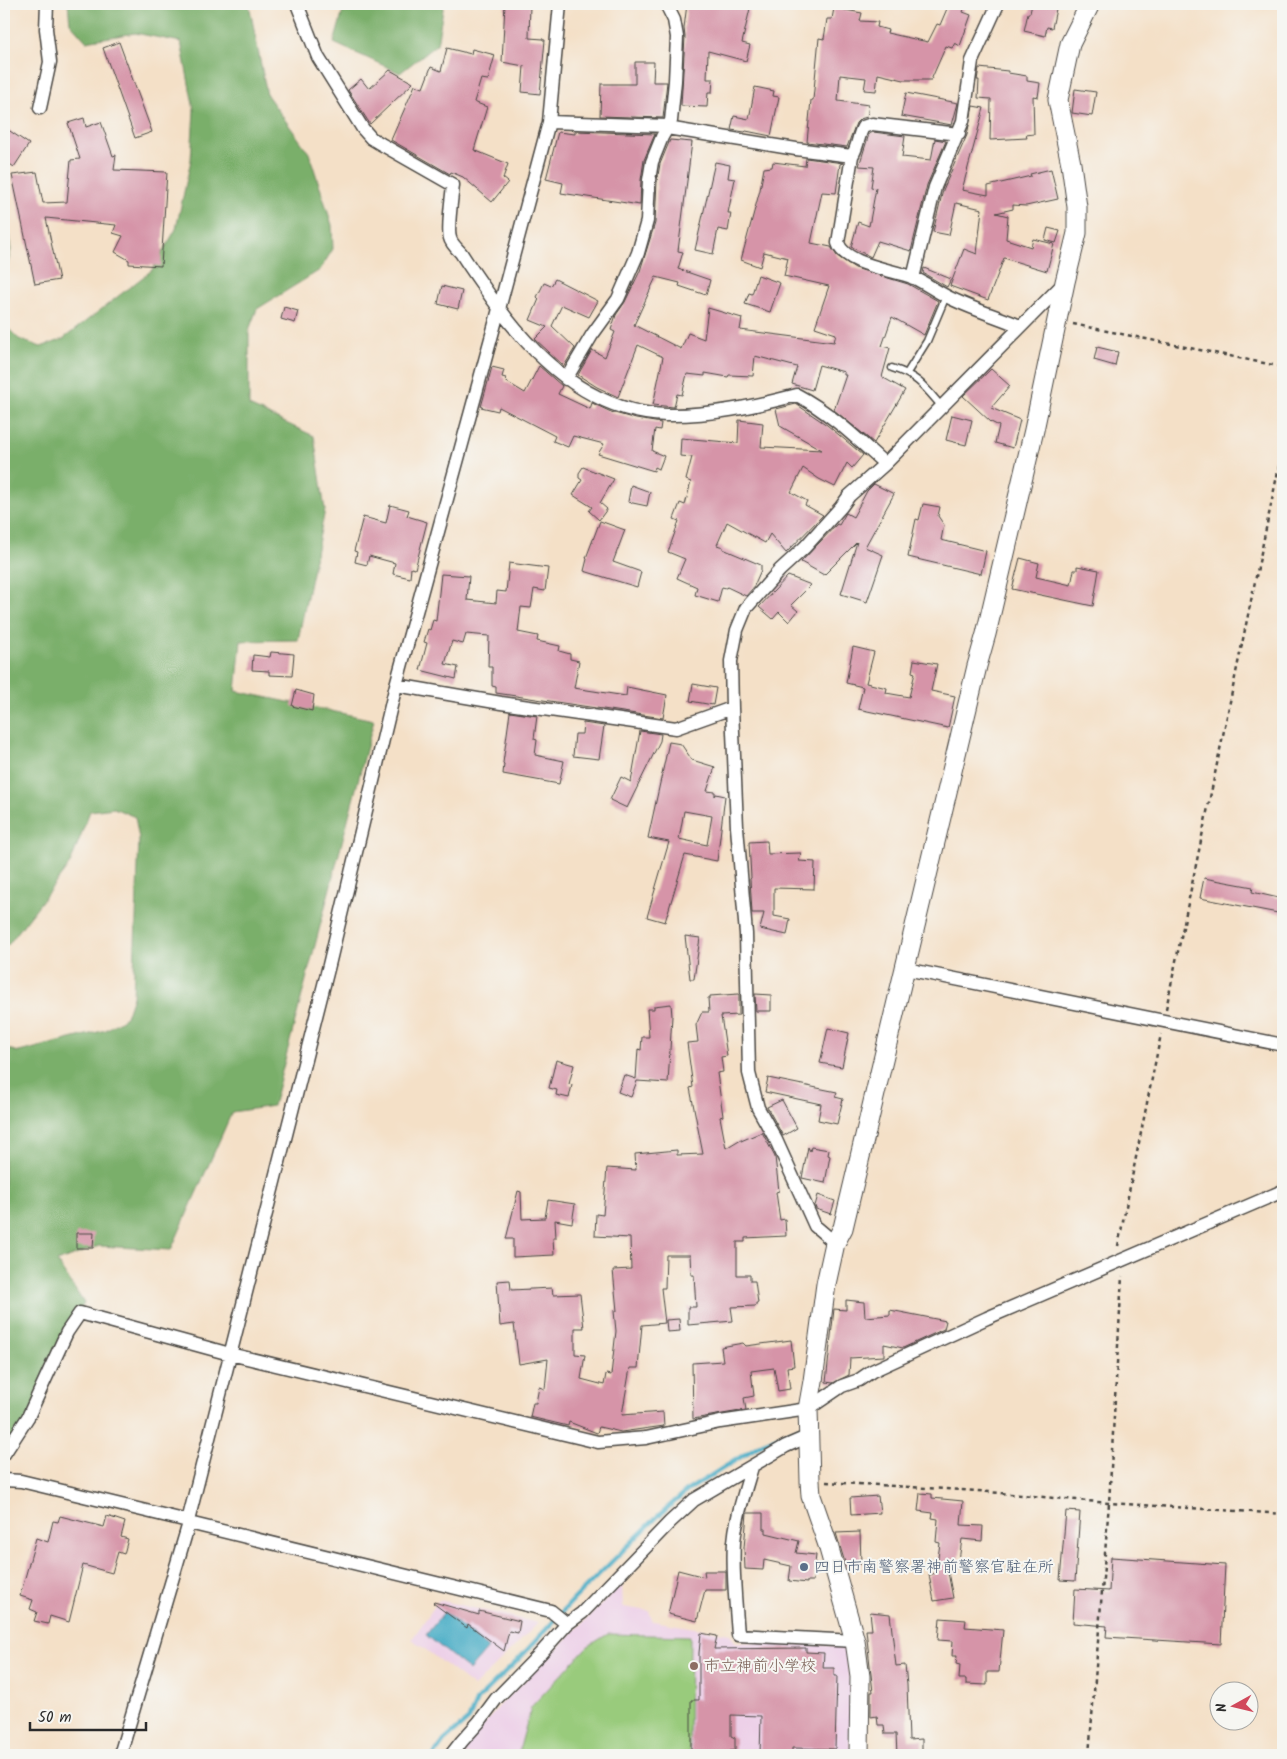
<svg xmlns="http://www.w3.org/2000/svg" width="1287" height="1759" font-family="Kalam,'Klee One',sans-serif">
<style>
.built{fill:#edd0e8}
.green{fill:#99cb7b;stroke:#627b53}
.forest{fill:#7aaf6b;stroke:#526d4b}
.water{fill:#45abc5;stroke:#386b78}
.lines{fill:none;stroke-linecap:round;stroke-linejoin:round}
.stream{stroke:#45abc5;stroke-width:4.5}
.building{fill:#d694a8;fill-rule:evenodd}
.lane-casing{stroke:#494642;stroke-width:9}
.street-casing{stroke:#494642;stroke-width:15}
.secondary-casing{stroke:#494642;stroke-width:21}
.path{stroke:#494642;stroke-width:2.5;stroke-dasharray:4 4;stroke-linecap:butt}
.lane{stroke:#fff;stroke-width:6}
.street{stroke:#fff;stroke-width:12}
.secondary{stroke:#fff;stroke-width:19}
.service-dot{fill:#5c6f8a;stroke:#f6f6f2;stroke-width:2}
.education-dot{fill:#8d6e63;stroke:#f6f6f2;stroke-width:2}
.labels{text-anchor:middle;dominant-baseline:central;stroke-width:4;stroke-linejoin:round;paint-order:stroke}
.service-label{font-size:16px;fill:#4e5e75;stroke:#f6f6f2;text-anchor:start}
.education-label{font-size:16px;fill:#785e54;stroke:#f6f6f2;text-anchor:start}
</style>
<rect width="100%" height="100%" fill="#f6f6f2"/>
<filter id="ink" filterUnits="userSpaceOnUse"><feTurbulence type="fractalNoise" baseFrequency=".02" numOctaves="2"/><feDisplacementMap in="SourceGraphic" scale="10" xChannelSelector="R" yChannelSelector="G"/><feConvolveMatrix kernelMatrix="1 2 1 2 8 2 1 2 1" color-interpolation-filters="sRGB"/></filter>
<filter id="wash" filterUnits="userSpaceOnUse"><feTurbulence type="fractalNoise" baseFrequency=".0096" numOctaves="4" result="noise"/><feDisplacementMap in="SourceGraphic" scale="20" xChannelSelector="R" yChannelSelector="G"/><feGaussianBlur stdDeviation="1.12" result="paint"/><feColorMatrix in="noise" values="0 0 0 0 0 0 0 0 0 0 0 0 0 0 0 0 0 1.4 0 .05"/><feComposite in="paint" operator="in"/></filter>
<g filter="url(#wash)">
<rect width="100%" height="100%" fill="#f4e0c7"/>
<!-- built -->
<path class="built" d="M622 1584 623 1607 649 1611 653 1621 730 1634 735 1642 846 1646 850 1686V1755H459L501 1704Z
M439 1600 538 1623 474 1687 412 1639Z"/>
<!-- green -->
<path class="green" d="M608 1634 690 1636 689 1755H518L531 1707 587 1647Z"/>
<!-- forest -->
<path class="forest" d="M68 4H249L267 95 309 153 332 225 333 249 320 270 257 309 249 330V406L314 436 325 510 298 640 241 641 236 691 374 720 273 1106 232 1112 171 1250 99 1246 57 1262 84 1303 27 1420 4 1457V1048L19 1052 106 1030 126 1017 133 996 139 839 135 817 114 808 90 811 70 864 8 945 4 946V324L19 339 41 347 63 339 152 270 176 229 191 160 194 110 181 42 135 33 86 41 70 23Z
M345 4H444L437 44 400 73 334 43Z
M4 202 11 250 4 280Z"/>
<!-- water -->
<path class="water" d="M444 1612 488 1648 469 1670 426 1635Z"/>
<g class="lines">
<!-- stream -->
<path class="stream" d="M434 1755 444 1741 469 1719 477 1700 517 1661 574 1599 658 1516 688 1490 763 1443 803 1427"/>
</g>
<g id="blocks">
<!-- building -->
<path class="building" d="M505 4H530L529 38 543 39V40H545L540 94 522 92 524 66 502 62Z
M687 4H751L742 43 750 45 746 61 708 51 707 79H713L712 92H708L707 107 681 106 685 37 684 28Z
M949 4H966L963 12 971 15 960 46 955 43 952 48 946 46 931 80H904L878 74 876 91 864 90 866 78 840 75 838 101 869 105 867 117 860 119 856 123 847 147 807 142 811 100H813L819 38 824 39 827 19H832L834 8 862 13 860 21 878 22 877 27 888 30 887 33 928 42 937 24 940 25Z
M1032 4H1057L1052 28 1047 27 1045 36 1024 31 1028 13H1030Z
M119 42 152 132 135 138 103 48Z
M447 48 471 54 472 49 495 55 488 80 481 79 474 102 487 107 474 150 508 164 503 178 508 182 492 202 463 177 451 172 450 174 391 140 415 85 423 88 431 67 441 71Z
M635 62H654L653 82H667L663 118 600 116 601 84H635Z
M979 68 1008 71V73L1027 76V81L1040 83 1038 97 1033 96 1034 134 1026 135 1027 138 990 140 991 99 978 98 979 80H977Z
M390 70 413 83 370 124 348 90 361 79 369 89Z
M755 87 774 91 773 96 779 97 771 136 746 131 745 132 731 130 734 116 749 119Z
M1075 89 1096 92 1092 116 1072 113Z
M906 93 958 103 952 125 901 116Z
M973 106 984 108 962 190 988 195V186L1031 176 1030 174 1051 169 1058 199 1026 206 1013 205V209L996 213 1008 216 1006 239 1031 247 1033 239 1054 244 1047 271 1004 258 988 300 950 286 964 249 977 254 982 209 956 203 949 235 933 232 943 190 967 135Z
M84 118 86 127 101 122 113 156 116 155 114 170 167 172 161 266 129 264V260L115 252 123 236 113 233 116 225 46 218 59 280 35 284 12 175 37 172 43 203 67 202 71 160 80 159 68 123Z
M4 127 29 144 14 167 4 160Z
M575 131 655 134 644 160 641 180 640 205 561 193 563 183 546 179 558 132 575 134Z
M873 132 905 136 902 157 931 160 935 139 946 141 927 185 911 251 878 241 871 257 851 247 858 222 869 226 876 188 871 187 874 167 859 166 869 134Z
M670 140 692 142 678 251 683 252 678 269 710 280 706 295 679 286 680 283 656 277 634 325 681 349 688 333 704 339 708 308 742 318 740 330 834 342 836 334 815 327 829 286 784 276 788 258 764 252 760 267 741 260 760 190 764 168 772 167 773 162 805 166 806 158 843 163 840 164 836 193 822 192 811 243 831 247 837 256 855 268 908 284 938 301 924 335 892 317 882 346 890 348 882 377 905 390 874 443 834 410 846 375H844V372L819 365 812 390 792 384 797 367 755 356 753 376 729 375 728 377 705 373V376L687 374 682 395 677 394 674 407 653 405 663 357 638 345 618 397 597 387 578 375 592 350 605 357 615 332 611 330 616 315 625 302 640 271 655 223 657 181 660 164Z
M715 162 730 165 728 178 735 179 728 213H731L728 231 718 229 713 254 695 250Z
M1048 228 1060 231 1056 243 1045 240Z
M924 268 951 279 947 287 923 273Z
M758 275 780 283 770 312 745 304 749 293 752 294Z
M555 279 598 301 589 317 562 305 552 326 575 348 564 366 535 339 547 327 530 320 539 299 537 297 544 283 551 286Z
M442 286 462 291 458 309 438 304Z
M284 307 298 311 295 323 281 319Z
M1097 347 1118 352 1115 366 1094 360Z
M539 366 562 386 558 394 590 409 592 403 611 412 636 419 661 423 660 430 655 429 652 451 664 456 659 469 655 467 654 471 598 454 604 444 573 436 568 447 553 441 555 436 499 407 498 411 481 407 492 367 504 370 502 377 506 378 505 381 525 393Z
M991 369 1010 386 991 408 1020 420 1013 448 995 443 999 426 991 422 963 396Z
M796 404 827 425 863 455 852 468 847 463 835 487 819 479 803 468 791 492 807 501 805 505 823 515 786 553 770 534 765 543 727 522 717 545 723 547V549L761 565V570L753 588 746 596 727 587 726 588 722 587 718 602 695 595 697 587 677 578 685 559 668 552 679 521 674 519 680 503 685 505 691 482 686 480 692 457 680 456 681 438 738 443 739 420 763 423 761 447 822 450 780 426 776 409Z
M952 415 972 420 966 445 946 440Z
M583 467 614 479 600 503 607 509 599 520 589 511 592 507 573 495 582 480 579 478V473Z
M874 484 894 494 865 547 883 555 867 602 841 594 857 542 824 575 801 562 837 524 839 525 846 513 853 517 867 491Z
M631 485 650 492 647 506 628 502Z
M923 504 940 507 938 516 944 525 941 540 986 551 981 574 908 557 916 519 919 520Z
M390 505 409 510 407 516 427 522 415 569 411 568 410 578 393 574 395 563 369 556 367 565 355 562 357 552 354 551 363 517 386 523Z
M600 521 625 530 613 562 641 572 637 587 584 571 587 559 586 558Z
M1020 558 1039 563 1036 577 1071 585 1074 570H1077V566L1099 570 1093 606 1012 589Z
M509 563 548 568 545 591 534 589 531 608 521 607 518 632 538 636 537 641 560 646 559 651 570 654V659L579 661 574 688 626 696 627 687 667 695 663 718 496 693V687L492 686V667H488L489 636 466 634 463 644 452 641 445 664 458 667 456 679 420 670 427 643 424 642 428 629 430 630 433 620 436 621 441 574 469 576 467 600 496 603 497 591 506 592Z
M788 576 811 585 791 605 798 611 789 622 779 612 773 619 759 607Z
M853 647 874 652 866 683 887 688 886 693 909 697 915 673 912 672 914 660 937 664 931 691 955 696 948 728 858 709 863 687 846 683Z
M271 652 294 654 292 676 269 675V671L252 670 253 655 270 657Z
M693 684 716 688 713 705 690 701Z
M296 690 314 695 312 711 292 706Z
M510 712 537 716 534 739 537 740 535 755 564 761 559 784 503 774 504 764 503 763Z
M583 723 604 726 599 759 573 756 575 734H582Z
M640 731 661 734 660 741 627 808 610 800 621 777 631 782Z
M669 742 681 744 692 760 715 767 707 791 715 792V796L716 794 725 796 717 861 685 855 665 922 647 917 669 842 648 838ZM684 811 712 816 707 845 679 839Z
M767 841 768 854 801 853 799 861 815 862 814 889 774 888V916L790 919 787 935 760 929 764 913H752L750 879 751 878 749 842Z
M1204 878 1253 887 1252 892 1283 899V914L1200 898Z
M685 936 700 938 694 979H690Z
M738 994H739V1015L721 1016 727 1056 721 1057 723 1072 717 1073 723 1116 720 1117 726 1148 741 1139V1141L762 1132 775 1157 779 1191 776 1192 780 1220 785 1219 786 1236 745 1238V1242H737V1275H750V1281H755L758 1303H756V1306L731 1307 733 1321 688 1325V1307H696L694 1275H691L690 1255H666L665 1288H661L665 1323 642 1325 638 1368H630L622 1415 663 1412 664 1426 621 1432 599 1427 597 1433 569 1422 568 1426 530 1417 533 1403H536L539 1387 545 1389 548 1359 519 1364 514 1324 500 1326 497 1281 510 1280 511 1290 552 1288 553 1295 580 1294 584 1328H575V1354L585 1355 581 1379 604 1385 606 1374 611 1375 616 1331 614 1311H617L613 1270 631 1269 630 1238 595 1236 596 1214 603 1215 607 1168 636 1170 635 1154 677 1150V1155L703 1154 690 1088 693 1087 687 1043 698 1042 696 1025 702 1012H709L708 998H710V996Z
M755 994 771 995V1011H756Z
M671 1004 672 1016 668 1083 637 1081 631 1097 618 1092 624 1075 636 1079 638 1049 641 1050 642 1037H649L647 1009H654V1006Z
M828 1028 849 1033 842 1067 820 1063Z
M556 1060 574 1065 569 1084 572 1085 569 1098 556 1095 557 1090 549 1088Z
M768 1078 837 1092 835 1097 843 1099 837 1124 818 1120 821 1104 765 1092Z
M782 1100 797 1128 783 1136 767 1107Z
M808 1147 810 1151 811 1147 829 1150 828 1155 830 1156 825 1183 802 1178Z
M518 1191 521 1192 522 1219 545 1218 548 1200 575 1204 572 1223 555 1220 556 1238H553L554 1255 513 1257V1239H506Z
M818 1195 835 1201 831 1214 816 1209 815 1206Z
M76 1233H94L93 1248H76Z
M846 1300 864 1302 865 1317 890 1315V1310L946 1321 944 1329 903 1348 884 1344V1356L850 1358 849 1375 833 1383 826 1382 834 1309 846 1310Z
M679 1319 680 1331 667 1332 666 1320Z
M791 1340 794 1366 787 1367 790 1389 778 1391 774 1368 751 1371 754 1396 744 1398 746 1410 693 1419 692 1363 723 1361 721 1347 743 1343 746 1346Z
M920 1493 932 1494V1498L963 1501 961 1525 983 1526 982 1541 962 1539 958 1568 947 1567 953 1598 934 1601 929 1575 936 1573 940 1543 936 1542 938 1519 932 1518 933 1513 918 1511Z
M878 1496 880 1513 851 1515 850 1498Z
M1066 1511 1080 1512 1075 1581 1060 1580Z
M747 1513H763V1529H766V1533L799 1541 796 1553 816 1555 813 1581H807V1583L789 1581 791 1566 764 1560 763 1570 745 1569 744 1548Z
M60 1516 104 1527 107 1516 125 1522 121 1537 128 1539 124 1554 118 1552 112 1573 83 1565 69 1622 50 1616 48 1624 34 1621 37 1612 30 1609 33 1600 20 1596 36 1538 48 1542 53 1521 58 1522Z
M860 1532 861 1564 846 1566 836 1533Z
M1111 1557 1225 1565 1221 1644 1106 1637 1107 1626 1073 1623 1075 1589 1109 1591Z
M678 1570 705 1577 704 1571H726V1590H705L697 1621 668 1614Z
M434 1602 479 1615V1611L520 1621 518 1633 509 1631 504 1651 468 1624 467 1628 433 1603Z
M870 1612 890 1614 896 1666 905 1665 907 1685 909 1740 922 1739V1755H897L896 1734H885L884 1725H878L877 1716 871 1717V1692H873L866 1630H872Z
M940 1618 966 1620 965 1627 1003 1630 999 1672H987V1685L966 1684V1679H959L960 1665 956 1664 957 1656H952L953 1641 938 1640Z
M701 1633 717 1636 714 1649 806 1648V1652L824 1653 823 1668H834V1676H837L835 1749 792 1748V1755H760L761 1716 731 1715V1736L735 1738V1750L730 1751V1755H691V1700H699V1653Z"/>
</g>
</g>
<g filter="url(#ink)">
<use href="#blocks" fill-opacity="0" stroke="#494642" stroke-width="1"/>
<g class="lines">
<defs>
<path id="lane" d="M892 368C918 376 925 387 942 407
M907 373 927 341 946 296"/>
<path id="street" d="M297 4 318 57 363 129 371 138 381 144 453 185C452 196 447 229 450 238 451 243 457 249 461 253 471 269 482 284 493 300 534 358 591 412 666 415 710 416 755 406 797 395 831 413 857 439 885 464
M40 108 50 62 46 29 47 4
M549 122 668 126
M667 128 796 149 852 156
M959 134 872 124 863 127C858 136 858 147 852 156L838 243C844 264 893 270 912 277 924 282 934 290 946 296 969 308 996 316 1020 326
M913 278 935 187 963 121 972 61 998 4
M566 379 592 335 618 299 638 253 647 221 649 180 652 162 662 137 671 121 675 81 677 37 674 20 666 4
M396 685 501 703 676 728 732 708
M906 969 1283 1045
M835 1243 815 1226 776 1140 758 1108 749 1073 746 934 737 827 732 708 731 661 737 630 746 608 780 570 805 547 841 507 849 496 885 464 1065 282
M4 1454 28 1417 67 1332 80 1313 230 1354 598 1442 646 1438 720 1422 808 1409 842 1386 859 1380 872 1371 987 1318 1283 1191
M752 1467C745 1491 736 1517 734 1542 732 1573 736 1604 738 1635L855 1641
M4 1480 21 1481 188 1521
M189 1523 551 1611 567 1624
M120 1755 189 1523 188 1521 329 965 396 685 499 309 549 122 560 4
M451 1755 462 1741 479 1722 496 1699 540 1654 567 1624 582 1613 670 1522 694 1500 786 1446 809 1436"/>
<path id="secondary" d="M859 1755 860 1676 855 1641 828 1545 811 1496 810 1481 808 1409 813 1381 826 1284 835 1243 843 1228 977 666 986 634 1034 430 1065 282 1077 233V207L1071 164 1058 100 1070 44 1090 4"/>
</defs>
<!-- lane casing -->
<use href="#lane" class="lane-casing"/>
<!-- street casing -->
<use href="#street" class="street-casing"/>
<!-- secondary casing -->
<use href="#secondary" class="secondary-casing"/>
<!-- path -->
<path class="path" d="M1073 324 1283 367
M1166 1009 1283 447
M1118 1246 1161 1034
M826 1482 978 1491 1109 1503 1283 1514
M1089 1755 1109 1503 1122 1276"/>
<!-- lane -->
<use href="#lane" class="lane"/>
<!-- street -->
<use href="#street" class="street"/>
<!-- secondary -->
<use href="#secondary" class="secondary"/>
</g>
</g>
<!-- markers -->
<circle class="service-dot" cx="804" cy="1567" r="5"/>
<circle class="education-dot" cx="694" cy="1666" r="5"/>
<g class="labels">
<!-- service labels -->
<g class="service-label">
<text x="814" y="1567">四日市南警察署神前警察官駐在所</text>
</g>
<!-- education labels -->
<g class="education-label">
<text x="704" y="1666">市立神前小学校</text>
</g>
</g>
<!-- margin -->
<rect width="1287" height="1759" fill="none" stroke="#f6f6f2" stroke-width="20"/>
<!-- north arrow -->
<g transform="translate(1234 1706) rotate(262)"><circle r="24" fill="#f6f6f2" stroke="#a5a5a2"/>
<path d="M0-4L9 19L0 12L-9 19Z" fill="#d1495b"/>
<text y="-8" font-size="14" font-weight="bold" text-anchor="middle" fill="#2b2b2b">N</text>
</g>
<!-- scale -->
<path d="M30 1722v8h116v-8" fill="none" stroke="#2b2b2b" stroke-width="2.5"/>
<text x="38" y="1722" font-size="15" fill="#2b2b2b" stroke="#f6f6f2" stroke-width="4" paint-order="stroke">50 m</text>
</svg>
